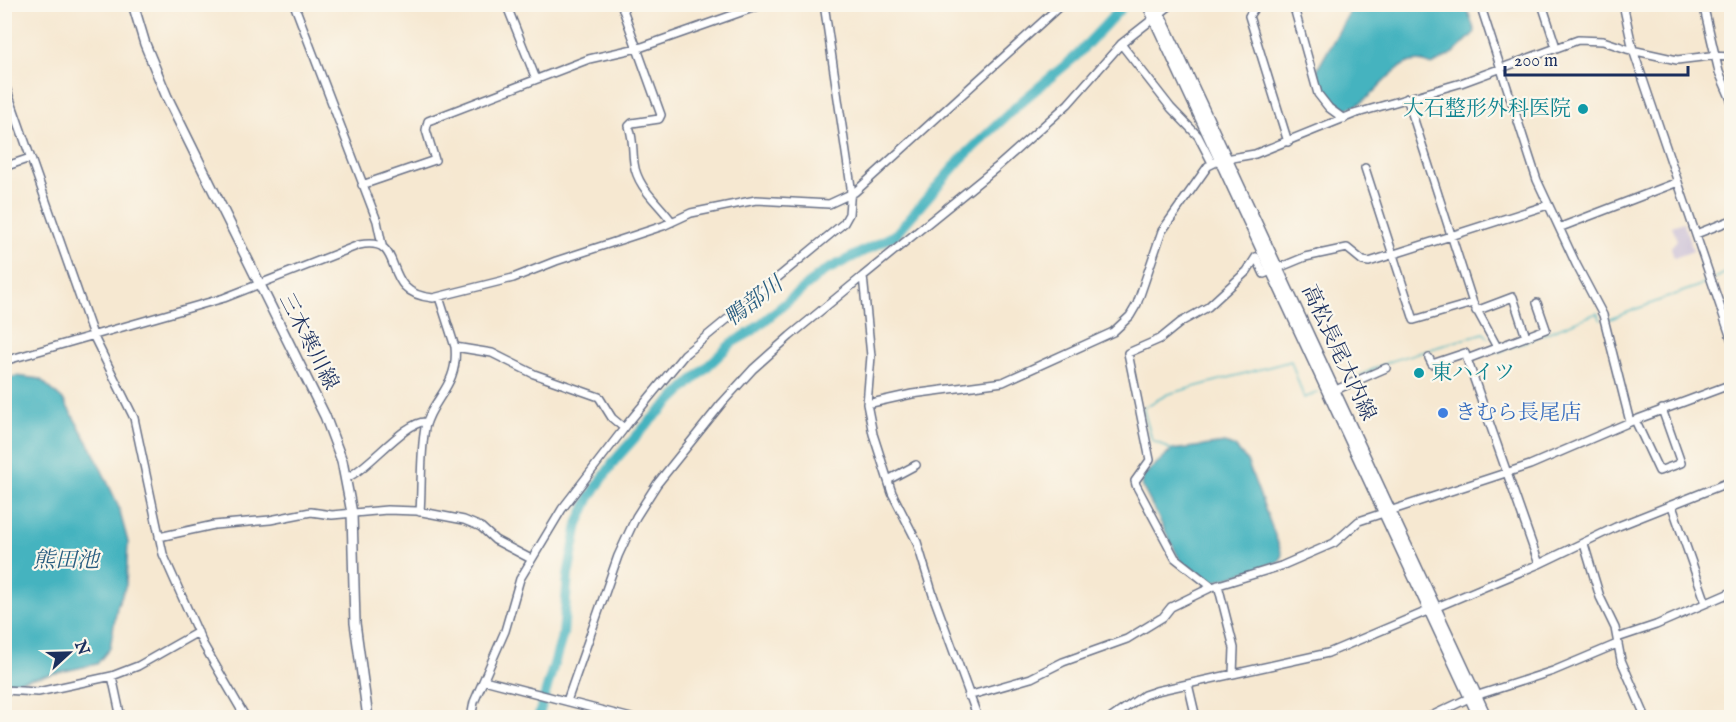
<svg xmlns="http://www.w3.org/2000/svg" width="1736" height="722" font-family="'IM FELL English','Noto Serif JP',serif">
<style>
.industrial{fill:#cabfd6}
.water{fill:#44b3bf;stroke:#30718e;stroke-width:1.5}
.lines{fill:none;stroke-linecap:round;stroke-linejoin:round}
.stream{stroke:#44b3bf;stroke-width:1.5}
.river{stroke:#44b3bf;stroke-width:10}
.minor-casing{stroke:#687086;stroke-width:10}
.major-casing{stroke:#687086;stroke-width:12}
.minor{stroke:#fff;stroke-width:7}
.major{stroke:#fff;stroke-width:9}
.culture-dot{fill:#0f9aa8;stroke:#fbf7ec;stroke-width:2}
.shop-dot{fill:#3f7fe0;stroke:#fbf7ec;stroke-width:2}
.labels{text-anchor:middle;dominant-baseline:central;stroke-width:4.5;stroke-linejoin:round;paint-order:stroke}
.culture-label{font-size:21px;fill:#0d838f;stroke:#fbf7ec;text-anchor:end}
.street-label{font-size:21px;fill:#1b2f5e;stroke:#fbf7ec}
.shop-label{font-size:21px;fill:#366cbe;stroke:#fbf7ec;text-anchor:start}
.water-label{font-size:22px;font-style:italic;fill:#295d80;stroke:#fbf7ec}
</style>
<rect width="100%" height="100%" fill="#fbf7ec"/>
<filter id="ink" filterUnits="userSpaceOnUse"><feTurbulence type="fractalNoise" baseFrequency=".0167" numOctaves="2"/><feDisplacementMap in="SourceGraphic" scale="12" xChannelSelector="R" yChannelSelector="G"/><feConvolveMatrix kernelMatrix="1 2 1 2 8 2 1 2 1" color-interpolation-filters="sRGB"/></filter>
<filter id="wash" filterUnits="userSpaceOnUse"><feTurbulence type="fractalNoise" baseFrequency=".008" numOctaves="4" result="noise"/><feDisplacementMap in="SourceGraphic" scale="24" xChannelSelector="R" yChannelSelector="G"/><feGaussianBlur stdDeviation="1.35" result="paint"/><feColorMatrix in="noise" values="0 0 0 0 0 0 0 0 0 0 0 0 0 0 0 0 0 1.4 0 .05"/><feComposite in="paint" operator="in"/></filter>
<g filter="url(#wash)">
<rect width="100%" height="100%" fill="#f6e8d1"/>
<!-- industrial -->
<path class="industrial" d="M1683 222 1693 251 1674 258 1671 247 1677 240 1672 226Z"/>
<!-- water -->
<path class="water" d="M1354 4 1466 5 1475 32 1454 53 1432 65C1393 45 1377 110 1341 109L1320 82 1317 70Z
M16 376 40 379 64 401 91 447 118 505 128 542 126 585 117 607 110 648 97 664 5 684 4 380Z
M1225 443 1235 447 1247 461 1282 554 1280 561 1211 583 1180 560 1141 484 1143 476 1172 450Z"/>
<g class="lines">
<!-- stream -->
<path class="stream" d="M1716 278 1732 269
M1610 319 1706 283
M1499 352 1597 313 1601 320
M1359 376 1391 361 1484 333 1488 338
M1172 450 1152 440 1143 408 1168 394 1291 361 1304 398 1319 392"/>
<!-- river -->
<path class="river" d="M538 718 563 634 568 575 578 524 590 497 615 460 650 421 733 342 751 332 823 272 895 235 960 160 1021 102 1075 57 1125 4"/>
</g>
</g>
<g filter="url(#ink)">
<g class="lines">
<defs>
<path id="minor" d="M294 4 377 221 382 245
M506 4 536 79
M621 4 661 115 659 119 632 123 629 126C634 142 632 149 634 163 637 188 659 203 672 222
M1257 4 1249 16 1288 142
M1293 4 1318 94 1329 108 1344 119
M1480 4 1537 180 1576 264 1603 315 1630 422
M1542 4 1556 47
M1623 4 1633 50 1732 341
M1703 4 1719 72 1732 102
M1121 44 1171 108 1198 136 1212 163
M4 82 93 335 134 418 163 554 203 644 246 718
M1407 98 1473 303 1497 347
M4 167 30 158
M1365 168 1414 320 1473 303
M362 185 435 160 426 130 428 121 589 59 642 47 764 4
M1561 227 1678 182
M1696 234 1732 220
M439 297 455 347 492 353 534 374 599 397 612 418 624 428
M1537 303 1546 329 1467 359 1539 564
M1476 311 1513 297 1526 337
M1429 358 1432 364 1465 353 1467 359
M4 361 224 298 359 245C410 235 376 293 433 298L513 278 556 261 663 226 691 213 756 200 829 204 855 192 1062 4
M1331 392 1386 368
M867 404 912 394 1003 382 1113 332 1130 316 1137 304 1162 231 1208 166 1220 160 1255 154 1354 114 1461 83 1578 40 1603 41 1627 49 1677 60 1710 56 1732 57
M1635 420 1659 471 1681 463 1662 409
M346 478C369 469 406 419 427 422
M888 480 916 465
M1672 506 1706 603
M420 512C422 485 420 455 425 428 432 398 459 386 455 347
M159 537 214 525 270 520 311 512 332 515 387 510 417 511 464 520 481 527 495 540 531 559
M1584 544 1600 597 1615 628 1621 660 1646 718
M1218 585 1234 648 1233 674
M1212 587 1175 558 1136 485 1135 481 1150 460 1128 353 1160 339 1181 322 1208 307 1247 271 1256 257 1264 274 1305 257 1347 248 1363 261 1369 262 1548 205
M1617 638 1656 625 1732 592
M112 676 121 718
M484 680 631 718
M1188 684 1196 718
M4 690 38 692 112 676 138 666 198 632
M968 696 1031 678 1063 662 1127 639 1163 617 1171 607 1212 587 1281 566 1334 543 1359 521 1530 465 1630 422 1732 384
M567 701 618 556 636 517 657 484 722 403 753 369 790 336 863 276
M471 718 474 702 505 631 520 579 562 509 629 422 685 354 844 223 849 214 851 187 824 4
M978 718 933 595 917 542 892 493 873 434 867 404 871 356 863 276 996 168 1068 104 1121 44 1172 4
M1111 718 1144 695 1156 691 1328 653 1539 564 1616 527 1732 481
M1427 718 1469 698 1553 671 1617 644"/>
<path id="major" d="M133 4 145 44 167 97 325 416 342 461 352 513 355 623 368 718
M1147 4 1479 718
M1155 4 1487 718"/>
</defs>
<!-- minor casing -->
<use href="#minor" class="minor-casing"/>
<!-- major casing -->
<use href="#major" class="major-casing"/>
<!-- minor -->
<use href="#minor" class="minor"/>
<!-- major -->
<use href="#major" class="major"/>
</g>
</g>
<!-- markers -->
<g class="culture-dot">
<circle cx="1583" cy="109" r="6"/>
<circle cx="1419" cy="373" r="6"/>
</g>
<circle class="shop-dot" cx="1443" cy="413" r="6"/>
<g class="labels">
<!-- culture labels -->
<g class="culture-label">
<text x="1571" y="109">大石整形外科医院</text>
<text x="1431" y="373" text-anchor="start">東ハイツ</text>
</g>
<!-- street labels -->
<g class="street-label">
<text transform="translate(308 342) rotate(63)">三木寒川線</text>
<text transform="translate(1338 353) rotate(65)">高松長尾大内線</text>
</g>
<!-- shop labels -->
<g class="shop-label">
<text x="1455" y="413">きむら長尾店</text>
</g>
<!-- water labels -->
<g class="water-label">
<text transform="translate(754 302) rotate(-37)">鴨部川</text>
<text x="66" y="561">熊田池</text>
</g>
</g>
<!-- margin -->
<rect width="1736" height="722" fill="none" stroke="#fbf7ec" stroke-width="24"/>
<!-- north arrow -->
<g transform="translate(69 653) rotate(68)" stroke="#fbf7ec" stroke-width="4.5" paint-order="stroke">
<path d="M0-4.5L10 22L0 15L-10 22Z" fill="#1b2f5e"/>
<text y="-9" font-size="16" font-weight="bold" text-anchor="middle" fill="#1b2f5e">N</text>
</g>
<!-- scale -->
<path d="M1505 66v9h183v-9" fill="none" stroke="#1b2f5e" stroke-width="3"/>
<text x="1514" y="66" font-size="18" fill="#1b2f5e" stroke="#fbf7ec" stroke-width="4.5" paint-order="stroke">200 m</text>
</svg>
